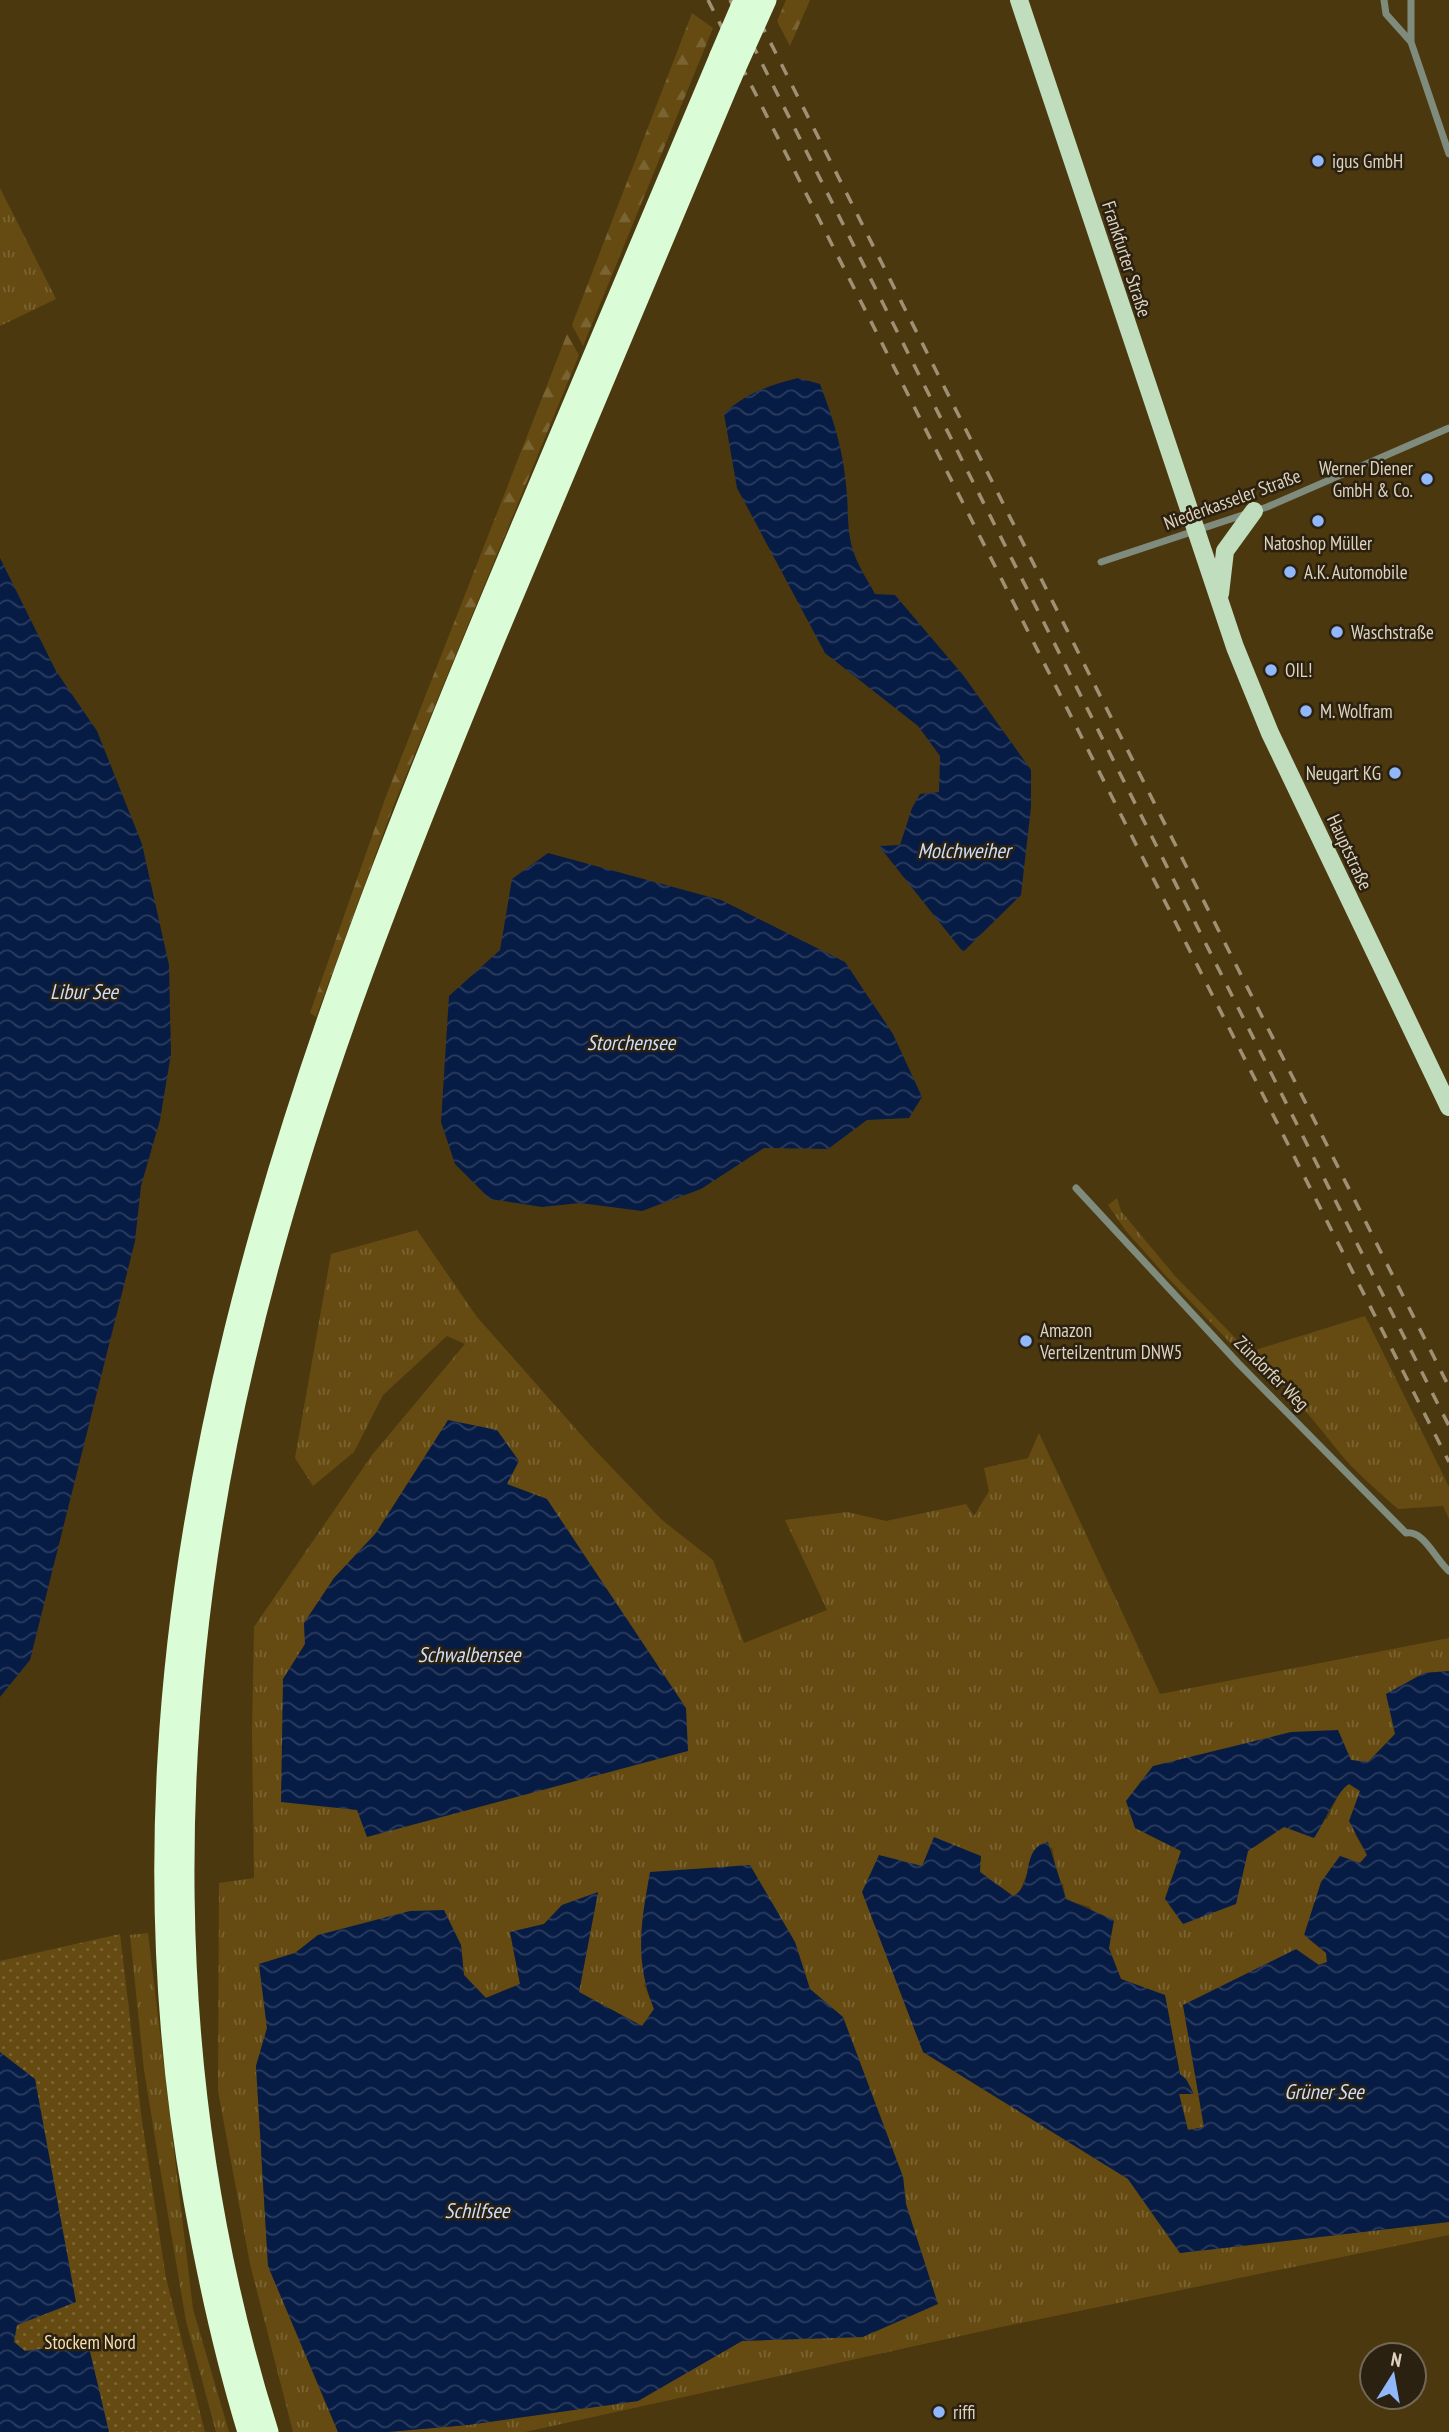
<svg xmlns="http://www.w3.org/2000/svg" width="1449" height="2432" font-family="'PT Sans Narrow',sans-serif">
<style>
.grass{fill:url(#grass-tufts);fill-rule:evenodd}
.forest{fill:url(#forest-firs)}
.park{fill:url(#park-dots)}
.water{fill:url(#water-waves)}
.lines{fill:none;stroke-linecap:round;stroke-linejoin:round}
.minor{stroke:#7f8c7d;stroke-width:7}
.primary{stroke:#c0ddbd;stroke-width:18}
.motorway{stroke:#dafcd6;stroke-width:21}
.rail{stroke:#a09073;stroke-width:3.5;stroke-dasharray:12 12;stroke-linecap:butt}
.motorway-bridge{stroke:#dafcd6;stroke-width:21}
.poi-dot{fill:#91b8fd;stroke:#2a2111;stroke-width:2.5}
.labels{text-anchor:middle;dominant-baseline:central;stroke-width:5;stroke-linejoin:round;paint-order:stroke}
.poi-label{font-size:19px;fill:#dfd3be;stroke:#2a2111;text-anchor:start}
.street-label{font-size:19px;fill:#dfd3be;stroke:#2a2111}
.park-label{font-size:19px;fill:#f9deb0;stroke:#2a2111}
.water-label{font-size:21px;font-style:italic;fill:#cedffd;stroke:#2a2111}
</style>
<defs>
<pattern id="grass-tufts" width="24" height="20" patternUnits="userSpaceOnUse" patternTransform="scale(1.75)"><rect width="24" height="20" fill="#654b12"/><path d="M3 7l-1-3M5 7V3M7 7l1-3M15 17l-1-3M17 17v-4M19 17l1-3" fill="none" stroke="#7b6433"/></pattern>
<pattern id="forest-firs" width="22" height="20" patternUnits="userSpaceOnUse" patternTransform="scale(1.75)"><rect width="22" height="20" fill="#654b12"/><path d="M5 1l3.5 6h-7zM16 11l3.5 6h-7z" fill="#7b6433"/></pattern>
<pattern id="park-dots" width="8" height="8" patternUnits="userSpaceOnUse" patternTransform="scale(1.75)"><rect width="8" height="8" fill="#654b12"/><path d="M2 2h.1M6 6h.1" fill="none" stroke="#7b6433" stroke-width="1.8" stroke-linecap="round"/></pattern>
<pattern id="water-waves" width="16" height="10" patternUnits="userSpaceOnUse" patternTransform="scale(1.75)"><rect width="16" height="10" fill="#071c45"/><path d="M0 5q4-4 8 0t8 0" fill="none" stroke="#2b3c5e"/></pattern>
</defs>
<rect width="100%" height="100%" fill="#4c380f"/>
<!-- grass -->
<path class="grass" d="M0 188 56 299 0 326Z
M1117 1198 1121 1211 1175 1276 1249 1352 1365 1316 1449 1487V1519L1443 1506 1398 1509C1380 1493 1360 1476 1344 1458 1320 1429 1272 1364 1239 1352L1167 1277 1126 1231 1108 1205Z
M417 1230 477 1317 591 1446 662 1520 713 1560 744 1643 827 1610 785 1520 847 1512 886 1521 966 1504 974 1516 989 1491 984 1468 1028 1458 1039 1433 1160 1694 1449 1638V1671L1424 1673 1395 1734 1368 1762 1351 1760 1135 1828 1181 1851 1165 1898 1235 1904 1248 1851 1284 1826 1327 1819 1342 1788 1349 1784 1360 1791 1355 1834 1367 1855 1360 1863 1340 1856C1301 1909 1324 1907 1327 1962L1183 2005 1204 2127 1188 2130 1179 2093 1193 2094 1180 2074 1165 1996 1121 1979 1090 1907 1066 1900 1063 1884 1058 1881 1052 1847 1026 1876 1019 1893 1013 1896 980 1872 923 2052 1128 2179 1180 2253 1449 2222V2235L1001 2327 525 2432H387L468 2425 638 2401 742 2341 863 2337 906 2204 903 2177 843 2017 810 1989 795 1942 644 1984 654 2009 642 2026 579 1992 598 1893 562 1905 544 1924 510 1932 520 1984 485 1998 464 1975 461 1945 318 1935 295 1953 259 1964 267 2028 256 2066 268 2266 338 2432H293L250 2264 218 2091 219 1883 254 1878 252 1729 254 1627 372 1455 465 1344 447 1336 383 1395 354 1452 313 1486 295 1458 331 1254ZM448 1421 507 1484 547 1499 283 1679 305 1644 304 1623 334 1578 376 1533Z
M148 1933 193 2309 229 2432H216L186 2321 157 2150 144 2070 130 1935Z"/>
<!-- forest -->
<path class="forest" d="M786 0H810L790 46 777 21Z
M692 13 713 28 583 346 572 325Z
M567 334 579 355 393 807 316 1017 310 1013 385 799Z"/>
<!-- park -->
<path class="park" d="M120 1934 142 2121 166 2278 205 2432H0V1961Z"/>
<!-- water -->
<path class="water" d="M798 378 820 384C833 418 843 449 846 485 849 507 846 528 853 550 857 565 868 580 875 594L895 595 963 675 1031 770V807L1021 895 963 952 879 846 900 845 912 808 920 794 939 792 940 756 918 726 825 653 737 488 724 414C745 393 770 385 798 378Z
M0 558 56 671 97 731 142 844 169 965 171 1054 160 1120 141 1186 135 1241 30 1660 0 1697Z
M548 853 721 900 845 962 893 1034 922 1097 909 1118 867 1120 828 1149 764 1148 701 1189 642 1211 580 1203 542 1207 490 1199 455 1164 441 1122 449 996 500 950 512 879Z
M448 1420 497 1430 519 1461 507 1484 547 1499 686 1708 688 1751 367 1837 357 1810 281 1802 283 1679 305 1644 304 1623 334 1578 376 1533Z
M1449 1671V2222L1180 2253 1128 2179 923 2052 862 1892 879 1855 922 1866 934 1837 981 1856 980 1872 1013 1896C1036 1885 1019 1848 1048 1842L1066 1899 1114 1920 1109 1948 1121 1979 1165 1995 1180 2074 1186 2079 1194 2094H1179L1188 2130 1204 2127 1183 2005 1296 1949 1319 1965 1327 1962 1326 1953 1304 1935 1321 1882 1340 1856 1360 1863 1367 1855 1349 1821 1360 1791 1349 1784C1336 1792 1324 1824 1314 1838L1284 1827 1248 1851 1236 1904 1183 1924 1165 1899 1181 1851 1135 1828 1126 1801 1153 1766 1291 1732 1338 1730 1351 1760 1368 1762 1395 1734 1386 1694 1424 1673Z
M750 1865 795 1942 810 1989 843 2017 903 2177 906 2204 938 2304 863 2337 742 2341 638 2401 468 2425 387 2432H338L268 2266 256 2066 267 2028 259 1964 295 1953 318 1935 410 1911 444 1910 461 1945 464 1975 486 1998 520 1984 510 1932 544 1924 562 1905 598 1892 579 1992 642 2026 654 2009C634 1960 641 1923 650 1872Z
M0 2052 35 2079 76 2302 17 2325 14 2342 25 2351 88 2343 109 2432H0Z"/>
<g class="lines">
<!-- minor -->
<path class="minor" d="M1384 0 1386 14 1411 42
M1411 0V42L1449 154
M1101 562 1267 507 1449 428
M1076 1188 1238 1363 1406 1533C1424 1530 1435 1559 1449 1571"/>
<!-- primary -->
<path class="primary" d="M1019 0 1235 647 1270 733 1449 1107
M1220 594 1225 551 1254 511"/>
<!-- motorway -->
<path class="motorway" d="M248 2432C225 2357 208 2279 194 2201 85 1596 299 1051 531 504 594 355 657 205 720 56
M268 2432C158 2084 162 1712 245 1359 303 1109 398 872 496 636 573 450 652 264 731 78"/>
<!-- rail -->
<path class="rail" d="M708 0 1449 1462
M730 0 1449 1426
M749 0 1449 1387"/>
<!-- motorway-bridge -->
<path class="motorway-bridge" d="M720 56 744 0
M731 78 766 0"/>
</g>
<!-- markers -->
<g class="poi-dot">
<circle cx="1318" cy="161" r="7"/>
<circle cx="1427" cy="479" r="7"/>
<circle cx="1318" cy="521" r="7"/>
<circle cx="1290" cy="572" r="7"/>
<circle cx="1337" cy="632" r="7"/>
<circle cx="1271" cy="670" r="7"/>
<circle cx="1306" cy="711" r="7"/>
<circle cx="1395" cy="773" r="7"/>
<circle cx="1026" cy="1341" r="7"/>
<circle cx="939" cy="2412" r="7"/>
</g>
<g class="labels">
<!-- poi labels -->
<g class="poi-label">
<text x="1332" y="161">igus GmbH</text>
<text x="1413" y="468" text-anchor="end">Werner Diener<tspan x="1413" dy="22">GmbH &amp; Co.</tspan></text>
<text x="1318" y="543" text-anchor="middle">Natoshop Müller</text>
<text x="1304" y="572">A.K. Automobile</text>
<text x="1351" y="632">Waschstraße</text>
<text x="1285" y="670">OIL!</text>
<text x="1320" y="711">M. Wolfram</text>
<text x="1381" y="773" text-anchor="end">Neugart KG</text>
<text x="1040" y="1330">Amazon<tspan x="1040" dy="22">Verteilzentrum DNW5</tspan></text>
<text x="953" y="2412">riffi</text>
</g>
<!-- street labels -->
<g class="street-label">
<text transform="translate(1127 259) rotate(72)">Frankfurter Straße</text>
<text transform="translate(1232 499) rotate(-20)">Niederkasseler Straße</text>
<text transform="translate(1350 852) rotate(65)">Hauptstraße</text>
<text transform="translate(1272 1373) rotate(45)">Zündorfer Weg</text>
</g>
<!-- park labels -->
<g class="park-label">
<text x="90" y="2342">Stockem Nord</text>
</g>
<!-- water labels -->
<g class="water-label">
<text x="964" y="850">Molchweiher</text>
<text x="84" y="991">Libur See</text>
<text x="631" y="1042">Storchensee</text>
<text x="469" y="1654">Schwalbensee</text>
<text x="1324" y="2091">Grüner See</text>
<text x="477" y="2210">Schilfsee</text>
</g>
</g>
<!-- north arrow -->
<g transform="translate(1393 2376) rotate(11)"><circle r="33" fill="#2a2111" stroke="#726856" stroke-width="2"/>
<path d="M0-5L12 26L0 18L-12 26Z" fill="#91b8fd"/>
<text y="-10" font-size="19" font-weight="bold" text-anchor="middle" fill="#dfd3be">N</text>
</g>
</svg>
